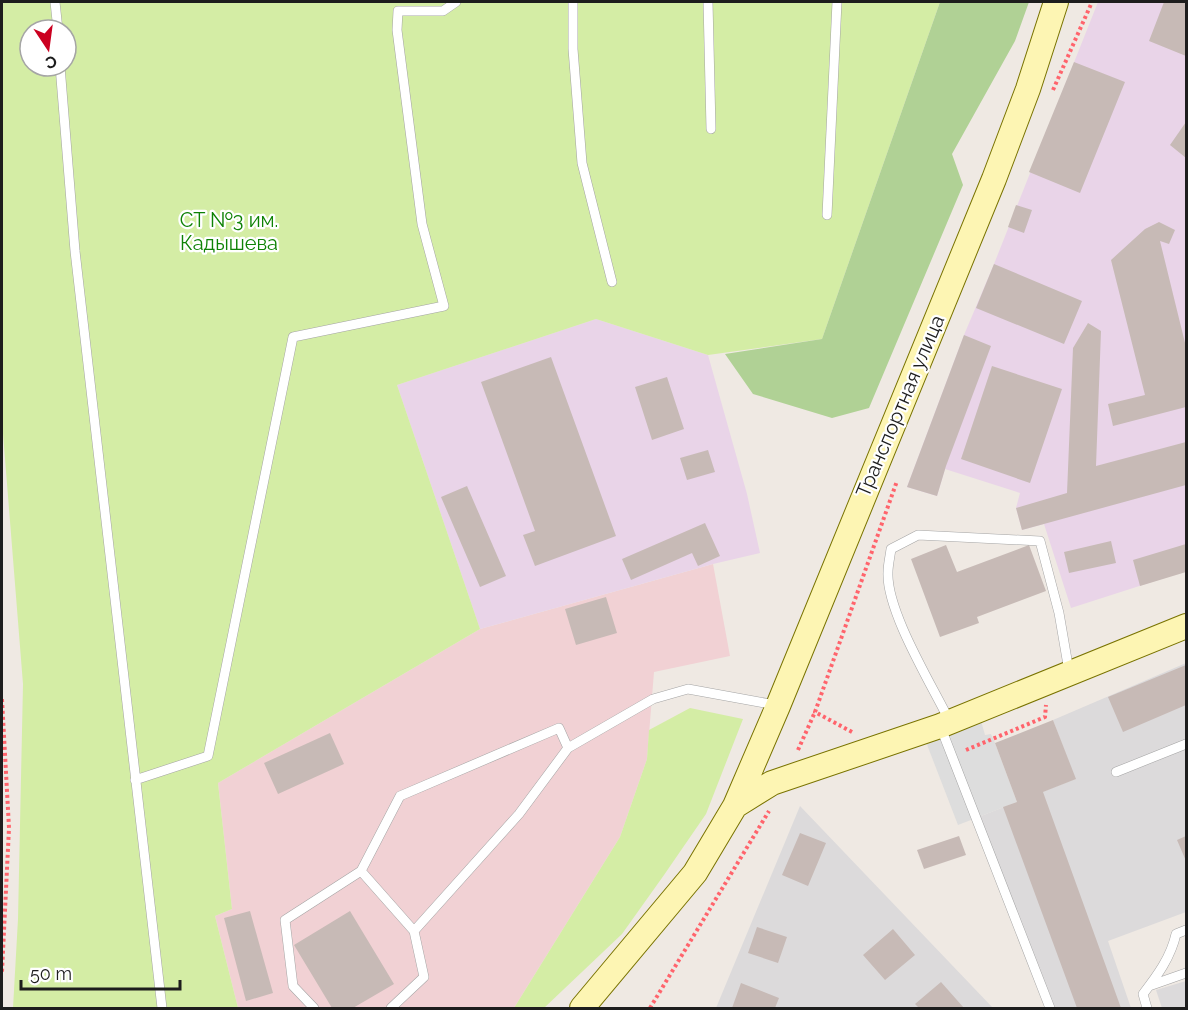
<svg xmlns="http://www.w3.org/2000/svg" width="1188" height="1010" font-family="Raleway,sans-serif">
<style>
.residential{fill:#dcdadb}
.commercial{fill:#f1d1d4}
.industrial{fill:#e9d4e8}
.grass{fill:#d4eda5;fill-rule:evenodd}
.forest{fill:#b0d195}
.parking{fill:#ddd}
.building{fill:#c7bab6}
.lines{fill:none;stroke-linecap:round;stroke-linejoin:round}
.lane-casing{stroke:#a4a4a4;stroke-width:10}
.secondary-casing{stroke:#797300;stroke-width:26}
.path{stroke:#ff646c;stroke-width:4;stroke-dasharray:3 3;stroke-linecap:butt}
.lane{stroke:#fff;stroke-width:9}
.secondary{stroke:#fdf5b3;stroke-width:24}
.labels{text-anchor:middle;dominant-baseline:central;stroke-width:4.5;stroke-linejoin:round;paint-order:stroke}
.park-label{font-size:20px;fill:#0e8205;stroke:#fff}
.street-label{font-size:20px;fill:#1d1d1d;stroke:#fff}
</style>
<rect width="100%" height="100%" fill="#efe9e3"/>
<!-- residential -->
<path class="residential" d="M1186 663V912L1108 941 1131 1008H1046L976 818 1075 779 1053 720Z
M800 806 993 1008H716Z
M1186 981V1008H1162L1156 990Z"/>
<!-- commercial -->
<path class="commercial" d="M713 564 730 656 654 672 647 759 620 837 514 1008H238L215 916 232 909 218 783 480 629Z"/>
<!-- industrial -->
<path class="industrial" d="M1098 2H1186V571L1071 608 1044 524 1022 530 1016 508 1020 493 945 469 937 496 907 487 964 335 994 264Z
M596 319 708 355 747 494 760 553 713 564 480 629 397 385Z"/>
<!-- grass -->
<path class="grass" d="M2 2H940L822 339 708 355 596 319 397 385 480 629 218 783 232 909 215 916 238 1008H13L18 919 23 684 2 421ZM30 30H66V66H30Z
M690 708 743 719 706 814 664 875 622 934 544 1008H514L620 837 647 759 649 730Z"/>
<!-- forest -->
<path class="forest" d="M940 2H1029L1015 41 952 154 963 185 869 408 832 418 753 394 725 354 822 339Z"/>
<!-- parking -->
<path class="parking" d="M981 721 985 735 991 734 995 743 1017 802 958 825 926 742Z"/>
<!-- building -->
<path class="building" d="M1164 2H1186V56L1149 41Z
M1074 62 1125 82 1080 193 1029 172Z
M1186 122V158L1170 145Z
M1016 205 1032 210 1024 233 1008 227Z
M1159 222 1175 230 1169 244 1160 241 1186 347V407L1113 426 1108 404 1145 395 1111 260 1145 229Z
M994 264 1082 301 1064 344 976 308Z
M1088 323 1101 331 1096 466 1186 442V485L1022 530 1016 508 1067 493 1073 348Z
M964 335 991 346 946 466 937 496 907 487Z
M551 357 616 536 535 566 523 535 535 531 481 382Z
M992 366 1062 389 1030 483 961 459Z
M667 377 684 429 652 440 635 387Z
M708 450 715 472 687 480 680 458Z
M467 486 506 576 480 587 441 497Z
M705 523 720 556 698 566 692 553 631 580 622 559Z
M1111 541 1116 563 1069 573 1064 552Z
M1186 544V572L1140 586 1133 560Z
M946 545 957 572 1029 545 1046 591 977 617 979 623 940 637 911 559Z
M606 597 617 633 576 645 565 609Z
M1186 665V705L1123 732 1108 697Z
M1053 720 1076 779 1043 792 1121 1008H1077L1003 807 1017 802 995 743Z
M330 733 344 764 278 794 264 763Z
M800 833 826 843 808 886 782 875Z
M959 836 966 855 924 869 917 850Z
M1186 836V861L1177 840Z
M250 911 273 993 246 1001 224 918Z
M350 911 394 984 353 1008H332L294 945Z
M757 927 787 937 778 963 748 953Z
M893 929 915 955 885 980 863 955Z
M941 982 964 1008H919L915 1004Z
M741 983 779 998 775 1008H732Z"/>
<g class="lines">
<defs>
<path id="lane" d="M55 2 58 30
M573 2V49L582 163 612 282
M708 2 711 129
M60 66 75 251 162 1008
M827 215 837 2
M950 722C932 685 886 611 888 572 888 565 890 557 891 549L918 535 1040 541 1059 613 1069 671
M941 728 1050 1008
M1116 772 1186 744
M135 780 208 756 293 337 444 306 422 224 397 30 398 11H443L456 2
M361 871 414 931 424 977 391 1008
M414 931 519 814 568 748 653 699 688 689 776 705
M1149 986 1186 973
M314 1008 293 986 285 920 361 871 400 796 559 728 568 748
M1147 1008 1143 994C1157 976 1171 957 1176 934L1186 930"/>
<path id="secondary" d="M735 806 772 783 940 726 1186 626
M582 1008 695 873 735 806 778 706 994 179 1028 89 1056 2"/>
</defs>
<!-- lane casing -->
<use href="#lane" class="lane-casing"/>
<!-- secondary casing -->
<use href="#secondary" class="secondary-casing"/>
<!-- path -->
<path class="path" d="M1053 90 1092 2
M2 699 9 828 2 972
M852 732 815 712 897 481
M798 750 815 712
M966 750 1045 717 1046 705
M650 1008 769 811"/>
<!-- lane -->
<use href="#lane" class="lane"/>
<!-- secondary -->
<use href="#secondary" class="secondary"/>
</g>
<g class="labels">
<!-- park labels -->
<g class="park-label">
<text x="229" y="220">СТ №3 им.<tspan x="229" dy="23">Кадышева</tspan></text>
</g>
<!-- street labels -->
<g class="street-label">
<text transform="translate(900 406) rotate(-67)">Транспортная улица</text>
</g>
</g>
<!-- border -->
<rect width="1188" height="1010" fill="none" stroke="#1d1d1d" stroke-width="6"/>
<!-- north arrow -->
<g transform="translate(48 48) rotate(167)"><circle r="28" fill="#ffffff" stroke="#a5a5a5" stroke-width="1.5"/>
<path d="M0-4.5L10 22L0 15L-10 22Z" fill="#cb0020"/>
<text y="-9" font-size="16" font-weight="bold" text-anchor="middle" fill="#1d1d1d">С</text>
</g>
<!-- scale -->
<path d="M21 980v9h159v-9" fill="none" stroke="#1d1d1d" stroke-width="3"/>
<text x="30" y="980" font-size="18" fill="#1d1d1d" stroke="#ffffff" stroke-width="4.5" paint-order="stroke">50 m</text>
</svg>
